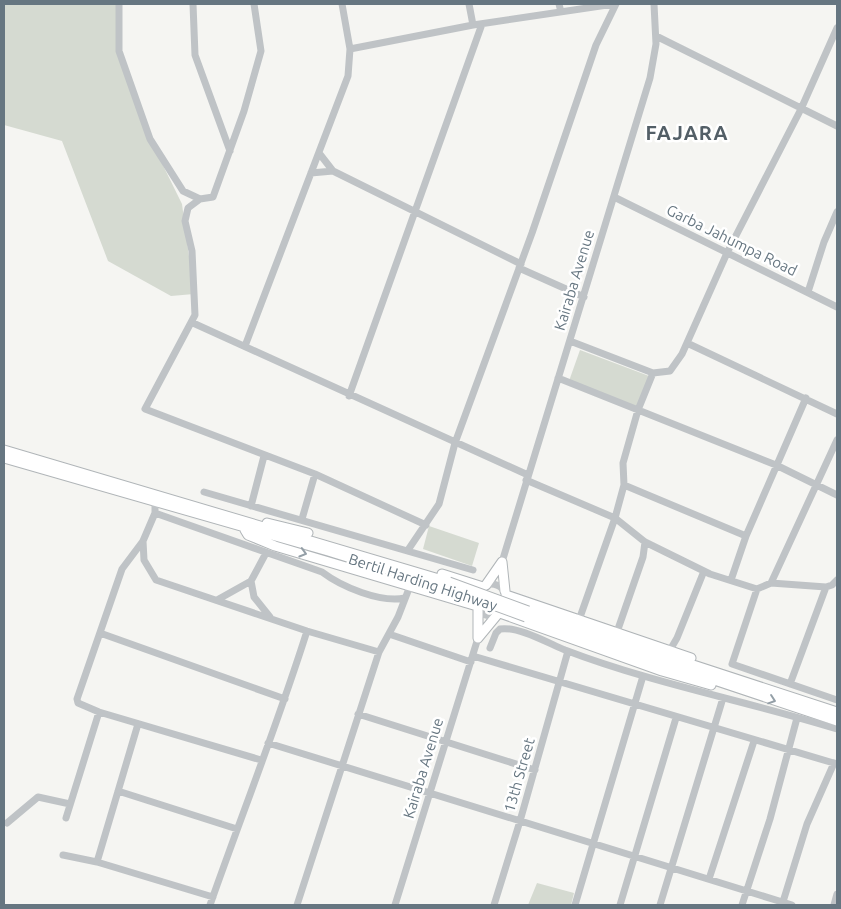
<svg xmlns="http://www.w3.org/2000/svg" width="841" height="909" font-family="Ubuntu,sans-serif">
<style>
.green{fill:#d5dad1}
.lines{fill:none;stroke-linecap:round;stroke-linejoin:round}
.major-casing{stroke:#b0b5b8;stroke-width:11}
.minor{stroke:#bfc3c6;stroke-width:7}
.major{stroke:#fff;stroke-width:9}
.major-bridge-casing{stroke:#b0b5b8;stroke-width:11;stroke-linecap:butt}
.major-bridge{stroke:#fff;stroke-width:9}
.oneway{stroke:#949fa7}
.labels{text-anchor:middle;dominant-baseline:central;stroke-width:5;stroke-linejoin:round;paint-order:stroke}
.street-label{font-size:15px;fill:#667681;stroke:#fff}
.district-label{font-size:20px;font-weight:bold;letter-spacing:1px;fill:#535f67;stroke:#fff}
</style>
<rect width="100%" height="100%" fill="#f5f5f2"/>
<!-- green -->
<path class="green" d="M4 4H120L119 51 150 139 182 204 194 294 171 296 108 261 62 141 4 125Z
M580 350 649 376 638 407 569 381Z
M429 526 479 543 472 566 423 549Z
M537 883 574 893 571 905H528Z"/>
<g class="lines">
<defs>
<path id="major" d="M4 450 449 582
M4 458 328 551 447 588
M267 523 308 533
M245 530 248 535 275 546 477 606
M502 562 505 591
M442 574 483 587
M486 585 502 562
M506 595 691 658
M528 611 837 712
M500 613 662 671 711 685
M526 617 837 721
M478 638 497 615
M478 638V609"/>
</defs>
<!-- major casing -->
<use href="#major" class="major-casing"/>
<!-- minor -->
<path class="minor" d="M119 4V51L150 139 183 191 200 199
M193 4 195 55 230 151
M254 4 261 51 244 111 213 197 200 199 188 208 185 221 192 251 195 315 145 409 315 474 426 525
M469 4 473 25
M559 4 561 12
M656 36 837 126
M350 49 473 25 614 4
M319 153 333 171 521 264
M311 173 333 171
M614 197 837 307
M519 268 584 297
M808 292 824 242 837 212
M193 323 528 475
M570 341 653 373 670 371 682 354 727 253 801 109 837 28
M687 343 837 414
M245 346 348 76 350 49 342 4
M558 378 776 465 837 495
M349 396 482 24
M526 480 615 518 645 542 710 574 757 589 771 583 826 587 832 585 837 580
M624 485 746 536
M204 492 473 570
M155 502V513L143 541 122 569 77 699 78 703 99 712 261 760
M251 506 264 456
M155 513 322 572C342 587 380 603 405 598
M302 519 315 474
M143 541 144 560 156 580 307 631 379 652
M408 550 439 504 455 443 532 233 596 45 616 4
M502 562 650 78 656 44 654 4
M731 580 746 536 806 398
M251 581 254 597 270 617
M771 583 837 440
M475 600a16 16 0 1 1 32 0a16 16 0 1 1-32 0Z
M757 589 732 664 837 700
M217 600 251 581 266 553
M579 620 615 518 624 485 623 463 638 410 653 373
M617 632 643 557 645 542
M100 633 285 699
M389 634 471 662
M490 648 496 633 500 629C518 626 548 643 565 650 654 684 747 701 837 729
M670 650 677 638 704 571
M473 656 837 764
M790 684 826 587
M358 714 535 770
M268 743 792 905
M118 791 237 829
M66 818 99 712
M7 823 38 797 70 804
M63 855 97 862 213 897
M97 862 138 724
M709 879 754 741
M210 905C242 814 278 723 307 631
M297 905 379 652 398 617 410 586
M395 905 478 638
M494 905 520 821 568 651
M575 905 643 676
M620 905 676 718
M660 905 723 698
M742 905 770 819 797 718
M782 905 807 824 834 763
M834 905 837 894"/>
<!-- major -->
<use href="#major" class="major"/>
<defs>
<path id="major-bridge" d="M449 582 528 611
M447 588 526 617"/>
</defs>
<!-- major-bridge casing -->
<use href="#major-bridge" class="major-bridge-casing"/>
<!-- major-bridge -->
<use href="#major-bridge" class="major-bridge"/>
</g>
<!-- one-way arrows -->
<defs><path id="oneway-chevron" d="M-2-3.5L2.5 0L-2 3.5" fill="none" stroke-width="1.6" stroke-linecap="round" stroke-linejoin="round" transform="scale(1.25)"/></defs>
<g class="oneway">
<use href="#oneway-chevron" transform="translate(303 553) rotate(16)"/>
<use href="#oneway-chevron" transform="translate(772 700) rotate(19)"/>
</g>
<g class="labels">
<!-- street labels -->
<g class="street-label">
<text transform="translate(732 240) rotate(26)">Garba Jahumpa Road</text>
<text transform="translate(574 280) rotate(-73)">Kairaba Avenue</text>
<text transform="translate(423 582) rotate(18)">Bertil Harding Highway</text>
<text transform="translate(423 768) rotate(-73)">Kairaba Avenue</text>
<text transform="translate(519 775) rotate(-74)">13th Street</text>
</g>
<!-- district labels -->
<g class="district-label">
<text x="687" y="132">FAJARA</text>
</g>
</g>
<!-- border -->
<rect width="841" height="909" fill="none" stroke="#667681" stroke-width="10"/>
</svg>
